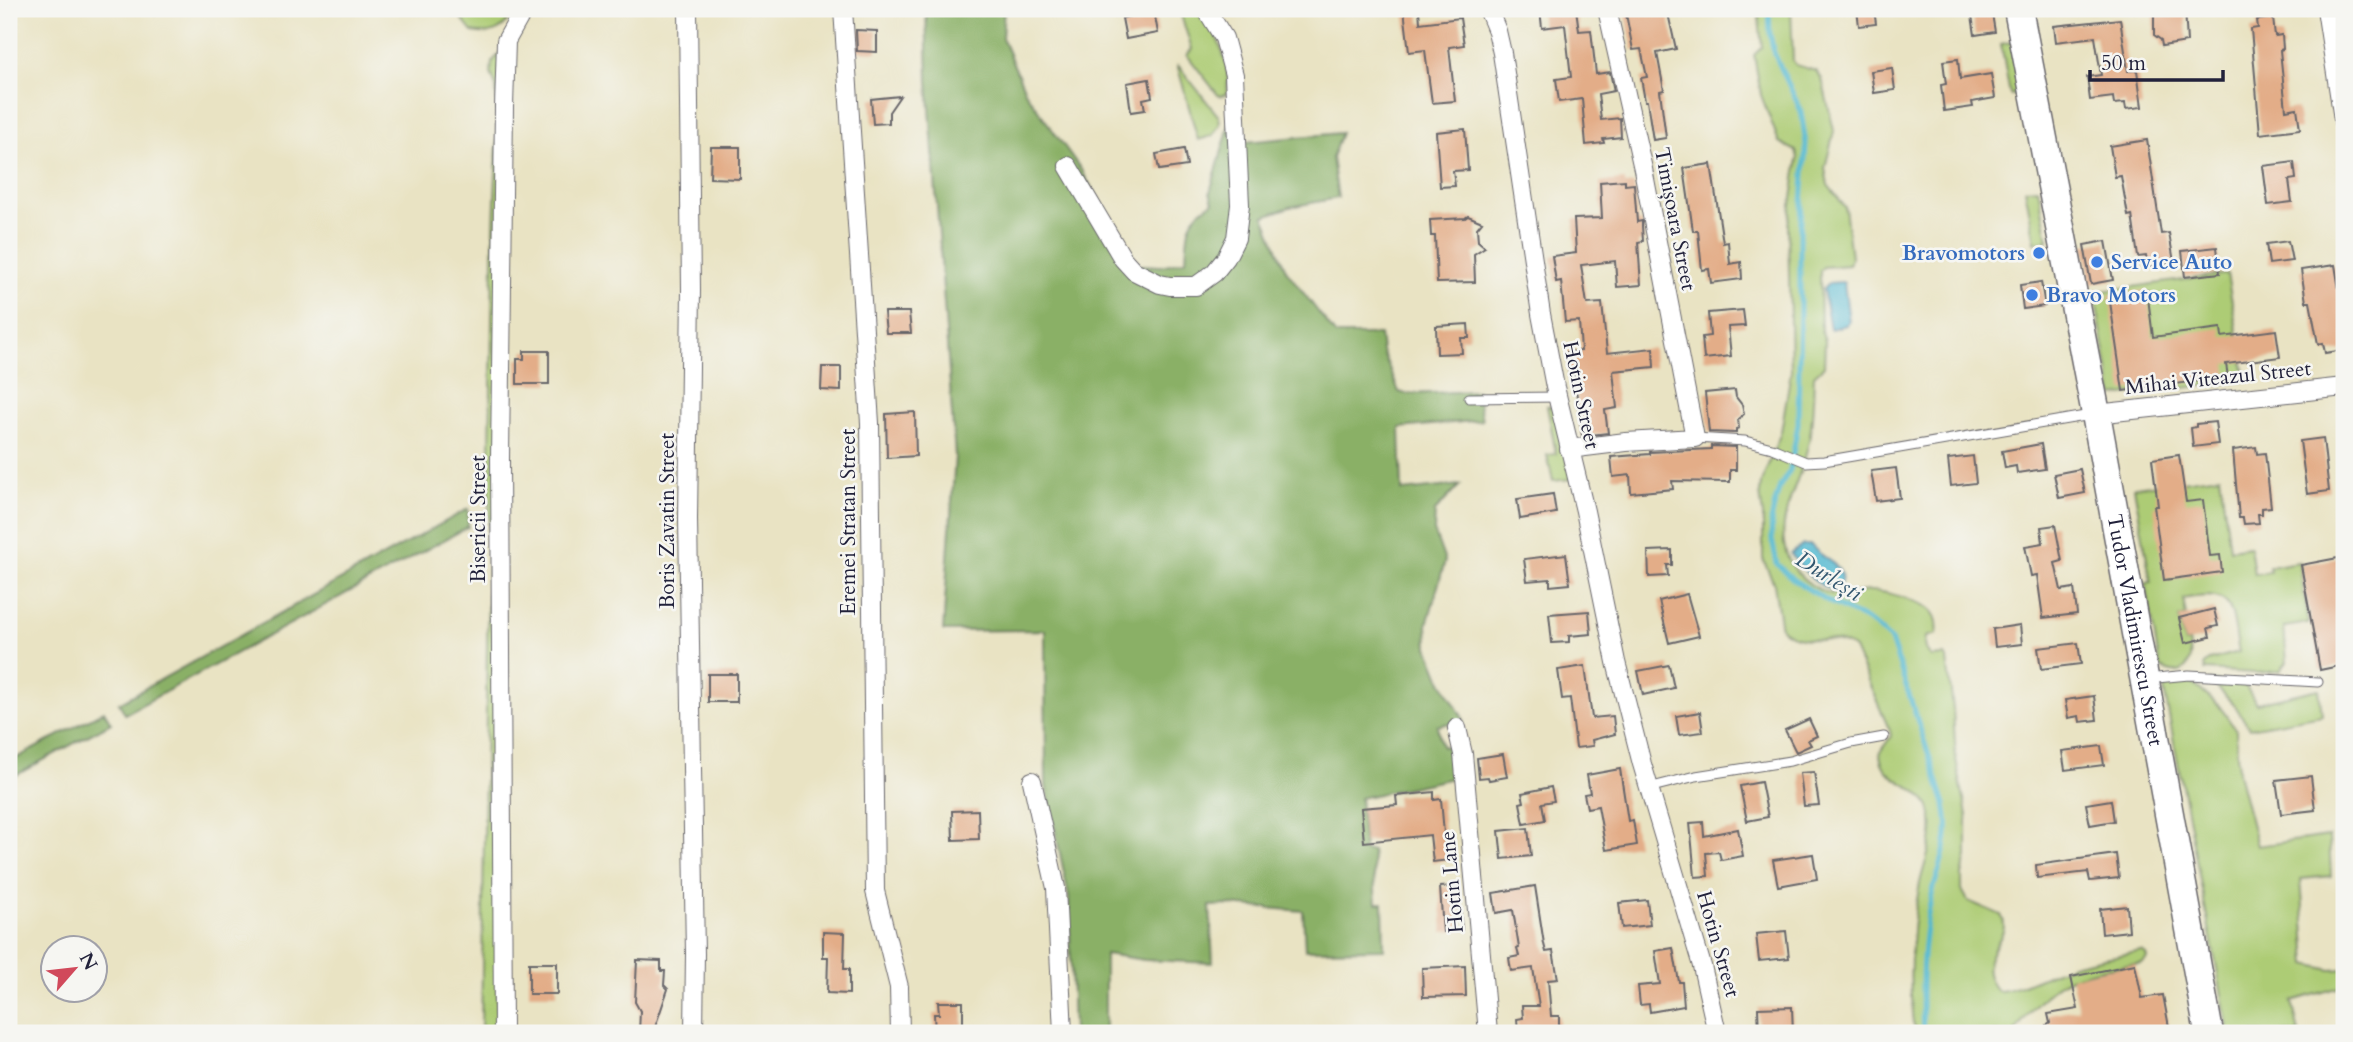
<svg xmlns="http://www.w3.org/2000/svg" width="2353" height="1042" font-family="Cardo,serif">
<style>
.green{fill:#adcc74;stroke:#687758;stroke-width:2}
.forest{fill:#8ab066;stroke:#566950;stroke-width:2}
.water{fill:#51b8d0;stroke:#3a6d86;stroke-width:2}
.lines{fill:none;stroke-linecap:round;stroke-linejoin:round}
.stream{stroke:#51b8d0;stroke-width:5}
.building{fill:#e3ad88}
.lane-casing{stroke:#68666b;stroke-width:11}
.street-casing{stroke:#68666b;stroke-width:20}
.primary-casing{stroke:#68666b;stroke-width:31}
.lane{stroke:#fff;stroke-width:9}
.street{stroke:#fff;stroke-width:18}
.primary{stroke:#fff;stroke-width:28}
.shop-dot{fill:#3f7fe0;stroke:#f6f6f2;stroke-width:2.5}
.labels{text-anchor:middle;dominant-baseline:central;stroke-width:5;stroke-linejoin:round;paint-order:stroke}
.street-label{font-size:21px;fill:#22223b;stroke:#f6f6f2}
.shop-label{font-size:21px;font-weight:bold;fill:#366cbe;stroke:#f6f6f2;text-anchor:start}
.water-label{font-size:23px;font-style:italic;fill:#32566f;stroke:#f6f6f2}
</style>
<rect width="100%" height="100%" fill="#f6f6f2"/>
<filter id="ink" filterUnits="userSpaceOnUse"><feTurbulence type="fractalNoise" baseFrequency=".0143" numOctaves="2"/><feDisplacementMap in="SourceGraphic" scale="14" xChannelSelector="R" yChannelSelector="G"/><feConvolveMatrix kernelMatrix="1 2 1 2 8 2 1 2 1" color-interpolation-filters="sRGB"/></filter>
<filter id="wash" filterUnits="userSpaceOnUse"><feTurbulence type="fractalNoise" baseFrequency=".00686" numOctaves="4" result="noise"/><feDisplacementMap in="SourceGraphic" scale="28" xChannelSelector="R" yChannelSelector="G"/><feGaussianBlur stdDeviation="1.57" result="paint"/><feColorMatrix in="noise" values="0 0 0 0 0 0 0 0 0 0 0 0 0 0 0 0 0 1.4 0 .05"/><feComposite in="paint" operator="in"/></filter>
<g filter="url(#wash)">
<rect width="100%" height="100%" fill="#e9e3c3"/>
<!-- green -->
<path class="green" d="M461 9H515C504 29 496 37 472 32L461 18Z
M1179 9H1201C1215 31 1234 68 1226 94L1219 96 1187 55 1192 49Z
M1758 9H1791L1793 61 1796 65 1816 71 1822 79 1834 131 1825 168 1828 185 1845 207 1851 258 1849 265 1823 267 1820 271 1821 331 1825 340 1824 366 1814 375C1813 400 1813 426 1807 450 1798 489 1765 533 1797 572 1805 581 1816 589 1828 593 1842 597 1857 591 1871 591 1882 591 1892 594 1902 597 1923 603 1941 609 1937 634L1926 637C1924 645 1925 651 1931 657L1945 656 1947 659 1953 709 1956 760 1967 815V857L1962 875V890L1968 901 2001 915C2016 939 1968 957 1997 991 2016 992 2053 970 2076 964 2097 959 2120 955 2142 951L2146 954 2147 959 2143 963C2124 965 2084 971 2068 979 2046 990 2028 1013 2014 1033H1914C1910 999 1909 966 1913 931 1914 915 1917 899 1920 883 1925 860 1938 834 1930 810 1922 782 1880 784 1880 752L1891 736 1890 731 1854 649C1835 633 1802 647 1781 629L1774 584 1763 559V516L1760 493 1761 483 1781 432 1791 371 1788 225 1798 158 1796 151 1779 142 1761 95 1754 55 1762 47Z
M2011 42 2022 94 2010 95 2001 44Z
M502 51 497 1033H481L493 258 498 117 496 87 491 73 492 62Z
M1177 64 1219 117 1220 124 1212 136 1198 140Z
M2038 188 2048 240 2035 242 2025 189Z
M2227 274 2246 381 2113 396 2094 292Z
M1547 406 1554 407 1572 479 1553 481 1547 455 1556 454Z
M2220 476 2230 549 2250 546 2254 574 2270 572 2269 567 2299 562 2309 623 2284 627 2287 662 2280 671 2255 673 2205 670 2204 665 2210 660 2239 652C2230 608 2237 588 2183 599L2186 616 2179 618 2185 643 2189 642C2194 665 2184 680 2161 668L2159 662 2146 583 2151 582 2134 487Z
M2168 681H2190L2220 707 2236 730 2238 773 2257 846 2329 836 2331 876 2301 879 2307 964 2331 970 2344 969V986L2292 1001 2299 1033H2229L2163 684Z
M2211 681 2243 682 2256 703 2319 689 2322 715 2249 728 2236 707Z"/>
<!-- forest -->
<path class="forest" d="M926 9H1004L1002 38 1026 93 1080 168 1138 265 1161 266 1186 260C1188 230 1185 219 1213 202L1210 192 1229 126 1234 143 1341 133 1332 158 1338 198 1290 207 1264 216 1286 270 1336 335H1380L1382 351 1399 392 1407 394 1477 391 1482 420 1400 428 1402 491 1460 485 1435 511 1434 531 1445 561 1427 625 1428 647 1442 682 1464 720 1437 726 1442 747 1447 746 1453 778 1360 798 1364 851H1372L1376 903H1383L1384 949 1305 950 1303 911 1228 905 1210 906 1213 963 1144 960 1105 954V1033H1073L1069 897 1046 786 1045 630 943 631 955 456 928 82Z
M468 509V527L125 714 119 703Z
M104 711 111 723 9 779V762Z"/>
<!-- water -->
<path class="water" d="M1842 282 1844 283 1849 321 1846 325 1830 329 1823 289 1829 283Z
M1803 545H1811C1822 560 1853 567 1837 590 1817 589 1802 569 1791 554Z"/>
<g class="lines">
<!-- stream -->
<path class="stream" d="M1769 9 1770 34 1774 53 1801 111 1806 144 1800 235V310L1798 424 1790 470 1780 486 1775 503 1771 521 1772 539 1777 564 1795 581 1833 604 1871 622 1891 640 1945 804C1953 841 1939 864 1931 899 1921 944 1921 987 1923 1033"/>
</g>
<g id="blocks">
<!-- building -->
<path class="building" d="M1404 9H1419L1420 23 1460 18 1464 45 1449 47 1455 101 1432 103 1425 50 1409 52Z
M1540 9H1576L1579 31 1591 30 1596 74 1610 72 1614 91 1598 94 1601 120 1620 118 1621 137 1603 139 1604 143 1586 145 1582 99 1559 102 1556 79 1571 77 1565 25 1542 28Z
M1625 9H1667L1676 49 1657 53 1664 90 1660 91 1666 138 1653 140 1647 101H1645L1641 78 1647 77 1641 49 1633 50Z
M1857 9H1874L1876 24 1859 26Z
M1971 9H1987V15L1992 14 1995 32 1975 35Z
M2185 9 2187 42 2162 46 2161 40 2154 35V14Z
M1154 11 1158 33 1126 39 1122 18Z
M2273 18 2275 36 2282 35 2283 49 2280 50 2286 110 2297 108 2300 129 2260 134 2251 29 2258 28 2257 20Z
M2120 19 2128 71 2137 70 2142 107 2126 109 2125 103 2114 104 2113 97 2090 100 2087 77 2101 75 2095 37 2056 42 2054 26Z
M856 30 877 31V52L857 51Z
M1958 59 1960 79 1991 74 1995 98 1972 102 1973 107 1944 111 1941 85 1946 84 1943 61Z
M1892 68 1895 90 1874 93 1871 71Z
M1149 79 1152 97 1143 99 1145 110 1131 112 1127 83Z
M900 96 889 112V123L873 124 871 99Z
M1465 129 1468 170 1453 171 1455 186 1440 187 1436 132Z
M2147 140 2161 234 2169 233 2174 262 2148 267 2146 256 2138 257 2132 215 2128 216 2121 176 2115 177 2110 146Z
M711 147H740V179L710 178Z
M1184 149 1187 166 1159 170 1156 154Z
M2294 162 2296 179 2289 180 2292 202 2268 205 2263 166Z
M1711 164 1723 243 1728 242 1730 264 1741 262 1742 279 1711 283 1709 269 1702 270 1698 231H1693L1684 168Z
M1625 180V185L1634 184 1637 222 1642 221V226L1643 241 1638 242 1641 285 1617 287 1615 261 1581 265 1587 304 1602 303 1607 353 1653 348 1654 367 1613 371 1617 408 1605 410 1608 433 1582 436 1574 374 1569 375 1567 352 1581 351 1579 321 1565 322 1561 281 1556 282 1552 256 1576 253 1574 219 1602 218 1600 182Z
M1468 216 1482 222 1477 228 1478 241 1485 247 1474 254 1475 282 1437 283 1435 236H1431L1430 220 1465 218Z
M2106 241 2113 280 2091 284 2084 245Z
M2288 241 2292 261 2269 264 2266 244Z
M2217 247 2220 273 2185 277 2182 251Z
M2335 265 2344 319V350L2325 353 2323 343 2318 344 2310 302H2306L2301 270Z
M2041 282 2045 306 2023 309 2020 285Z
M2147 290 2153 337 2221 328 2222 337 2276 330 2280 357 2226 364 2228 377 2123 391 2109 295Z
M1743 310 1745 326 1728 327 1731 356 1704 359 1702 337 1710 336 1708 313Z
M884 312H909L911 333H886Z
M1468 324 1469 338H1461L1462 353 1437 354 1436 326Z
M524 351H549V384H517V359H524Z
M822 367H841V391L821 390Z
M1735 390 1736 397 1742 405 1744 414 1738 419 1739 428 1736 429V433L1709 432 1705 393Z
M915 412 916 456 887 458 886 414Z
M2215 422 2218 444 2193 447 2191 428 2196 427V424Z
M2323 438 2329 491 2307 494 2300 441Z
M2041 444 2045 469 2017 473 2016 466 2005 468 2002 451Z
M1711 446 1736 447V470H1730V482L1672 481 1673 489 1631 493 1630 475 1613 477 1611 457 1650 454V452L1711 449Z
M2256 447 2257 454 2265 453 2271 507 2262 508V514H2258L2259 523 2244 524 2243 518H2239L2233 450Z
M2179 455 2186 502 2203 500 2210 556 2220 555 2222 572 2164 580 2154 506H2158L2152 459Z
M1973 456 1976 483 1951 486 1948 459Z
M1896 468 1900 498 1876 501 1871 471Z
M2080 469 2085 493 2059 498 2054 474Z
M1553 494 1556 513 1520 519 1517 499Z
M2055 525 2062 561 2055 563 2061 590 2074 588 2077 614 2043 618 2037 575 2031 576 2025 546 2043 543 2041 527Z
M1672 550V565H1667L1668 576 1649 577 1648 551Z
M1566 554 1570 584 1550 586V579L1527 581 1524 559Z
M2338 558 2344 593V665L2320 670 2301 565Z
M1687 594 1699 636 1669 643 1659 601Z
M2214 609 2218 626 2208 628 2210 637 2185 643 2179 618Z
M1589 611 1591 634 1569 636V642L1552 643 1549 614Z
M2020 625 2022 644 1995 647 1993 629Z
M2078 643 2081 664 2041 669 2038 648Z
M1669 665 1674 688 1643 695 1638 671Z
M1585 666 1592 718 1613 716 1615 734 1592 740 1593 746 1576 748 1570 698 1562 699 1558 670Z
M708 674H737V702H708Z
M2094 696 2097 720 2080 722 2079 716 2068 718 2065 700Z
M1700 712 1703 732 1679 735 1676 716Z
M1809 719 1817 736 1808 740 1811 745 1796 752 1785 730Z
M2101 746 2104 765 2065 770 2062 751Z
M1503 754 1507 777 1489 780 1488 777 1479 778 1477 758Z
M1620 769 1628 821 1633 820 1637 845 1606 850 1598 806 1587 808 1584 794 1590 793 1587 775Z
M1814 772 1819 805 1804 806 1800 773Z
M2311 776 2315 810 2281 814 2276 780Z
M1761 782 1768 817 1747 821 1740 786Z
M1551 787 1554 801 1542 803 1545 820 1524 824 1520 803 1524 802 1522 793Z
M1434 792V800L1441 799 1445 845H1448L1450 860 1433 862 1430 835 1364 842 1361 808 1397 805 1396 796Z
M2111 800 2114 821 2090 825 2086 804Z
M978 810 979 839 953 840 952 811Z
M1703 822 1704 836 1738 829 1743 856 1721 860 1719 852 1706 853 1708 876 1695 877 1690 823Z
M1528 828 1531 856 1502 859 1499 831Z
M1813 854 1817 879 1778 886 1773 860Z
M2116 854 2119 878 2090 881 2088 872 2037 878 2036 865Z
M1458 886 1462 930 1443 932 1440 887Z
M1535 886 1544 944 1546 952 1553 951 1558 979 1548 980 1551 1016H1559V1029L1518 1032 1517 1019 1523 1018 1522 1006H1539L1533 968 1511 971 1509 958 1519 956 1517 949 1519 948 1513 910 1496 913 1493 893Z
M1647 900 1650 925 1622 928 1619 903Z
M2127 906 2129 931 2102 934 2100 909Z
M1786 931 1789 958 1759 961 1756 934Z
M823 932 845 933 844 969H849V994L827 993 828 957H823Z
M1673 948 1679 982H1682L1684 1006 1650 1012 1649 1004 1640 1005 1638 986 1660 984 1655 951Z
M637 960 661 961V971H665L664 985 668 989 653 1033H639L640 1011 635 1002Z
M529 963H557V994H529Z
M2135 964 2142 998 2163 995 2169 1027 2133 1033H2037L2050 1023 2048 1014 2078 1009 2071 977Z
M1465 966 1466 996 1423 997 1422 968Z
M938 1002H963V1033H935L934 1014H939Z
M1792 1007 1793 1033H1759L1758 1008Z"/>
</g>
</g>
<g filter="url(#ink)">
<use href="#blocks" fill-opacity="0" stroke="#68666b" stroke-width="2"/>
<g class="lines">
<defs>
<path id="lane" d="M1469 398 1558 397
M1695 438 1745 441 1772 448 1806 462 1824 461 2091 415
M2146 679 2189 675 2318 682
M1648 788 1696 776 1790 761 1851 743 1884 737"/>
<path id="street" d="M688 9 691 290 688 519 695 954 694 1033
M843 9 870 423 875 891 899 987 900 1033
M1488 9 1497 31 1502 53 1541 314 1555 387 1585 511 1616 662 1642 764 1702 966 1717 1033
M2326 9 2344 126
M1068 166 1123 259 1134 271 1160 284 1170 286H1196L1214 273 1226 258 1236 238 1240 205 1234 75 1224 38 1206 9
M2096 414 2344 387
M1569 449 1626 442 1695 438 1643 169 1607 9
M1457 728 1463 754 1488 1033
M1032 781 1056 888 1063 1033
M503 1033 500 459 504 107 506 41 524 9"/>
<g id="primary">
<path id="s1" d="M2018 9 2096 414 2209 1033"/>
</g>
</defs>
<!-- lane casing -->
<use href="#lane" class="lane-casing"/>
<!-- street casing -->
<use href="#street" class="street-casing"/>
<!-- primary casing -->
<use href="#primary" class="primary-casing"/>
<!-- lane -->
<use href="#lane" class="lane"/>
<!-- street -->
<use href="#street" class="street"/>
<!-- primary -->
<use href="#primary" class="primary"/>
</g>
</g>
<!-- markers -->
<g class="shop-dot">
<circle cx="2039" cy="253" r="7"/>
<circle cx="2097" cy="262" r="7"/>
<circle cx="2032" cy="295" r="7"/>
</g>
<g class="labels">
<!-- street labels -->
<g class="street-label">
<text transform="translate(1675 219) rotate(79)">Timișoara Street</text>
<text transform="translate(2218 378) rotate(-6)">Mihai Viteazul Street</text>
<text transform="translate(1581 395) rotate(78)">Hotin Street</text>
<text transform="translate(478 519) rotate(-90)">Bisericii Street</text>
<text transform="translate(667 521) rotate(-90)">Boris Zavatin Street</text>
<text transform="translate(848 522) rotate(-90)">Eremei Stratan Street</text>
<text stroke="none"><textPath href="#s1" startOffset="632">Tudor Vladimirescu Street</textPath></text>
<text transform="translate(1452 882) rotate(-95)">Hotin Lane</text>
<text transform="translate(1718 944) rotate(74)">Hotin Street</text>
</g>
<!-- shop labels -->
<g class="shop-label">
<text x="2025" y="253" text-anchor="end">Bravomotors</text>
<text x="2111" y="262">Service Auto</text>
<text x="2046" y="295">Bravo Motors</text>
</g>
<!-- water labels -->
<g class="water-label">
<text transform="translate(1829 576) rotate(32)">Durlești</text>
</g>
</g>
<!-- margin -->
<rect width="2353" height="1042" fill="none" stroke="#f6f6f2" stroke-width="35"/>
<!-- north arrow -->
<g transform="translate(74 969) rotate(62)"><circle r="33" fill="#f6f6f2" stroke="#a1a1a9" stroke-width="2"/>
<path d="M0-5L12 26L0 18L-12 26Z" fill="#d1495b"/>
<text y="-10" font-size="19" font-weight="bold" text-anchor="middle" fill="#22223b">N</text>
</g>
<!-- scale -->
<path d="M2090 70v10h133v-10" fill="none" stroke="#22223b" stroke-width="3.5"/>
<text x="2101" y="70" font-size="21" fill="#22223b" stroke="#f6f6f2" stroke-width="5" paint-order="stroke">50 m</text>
</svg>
